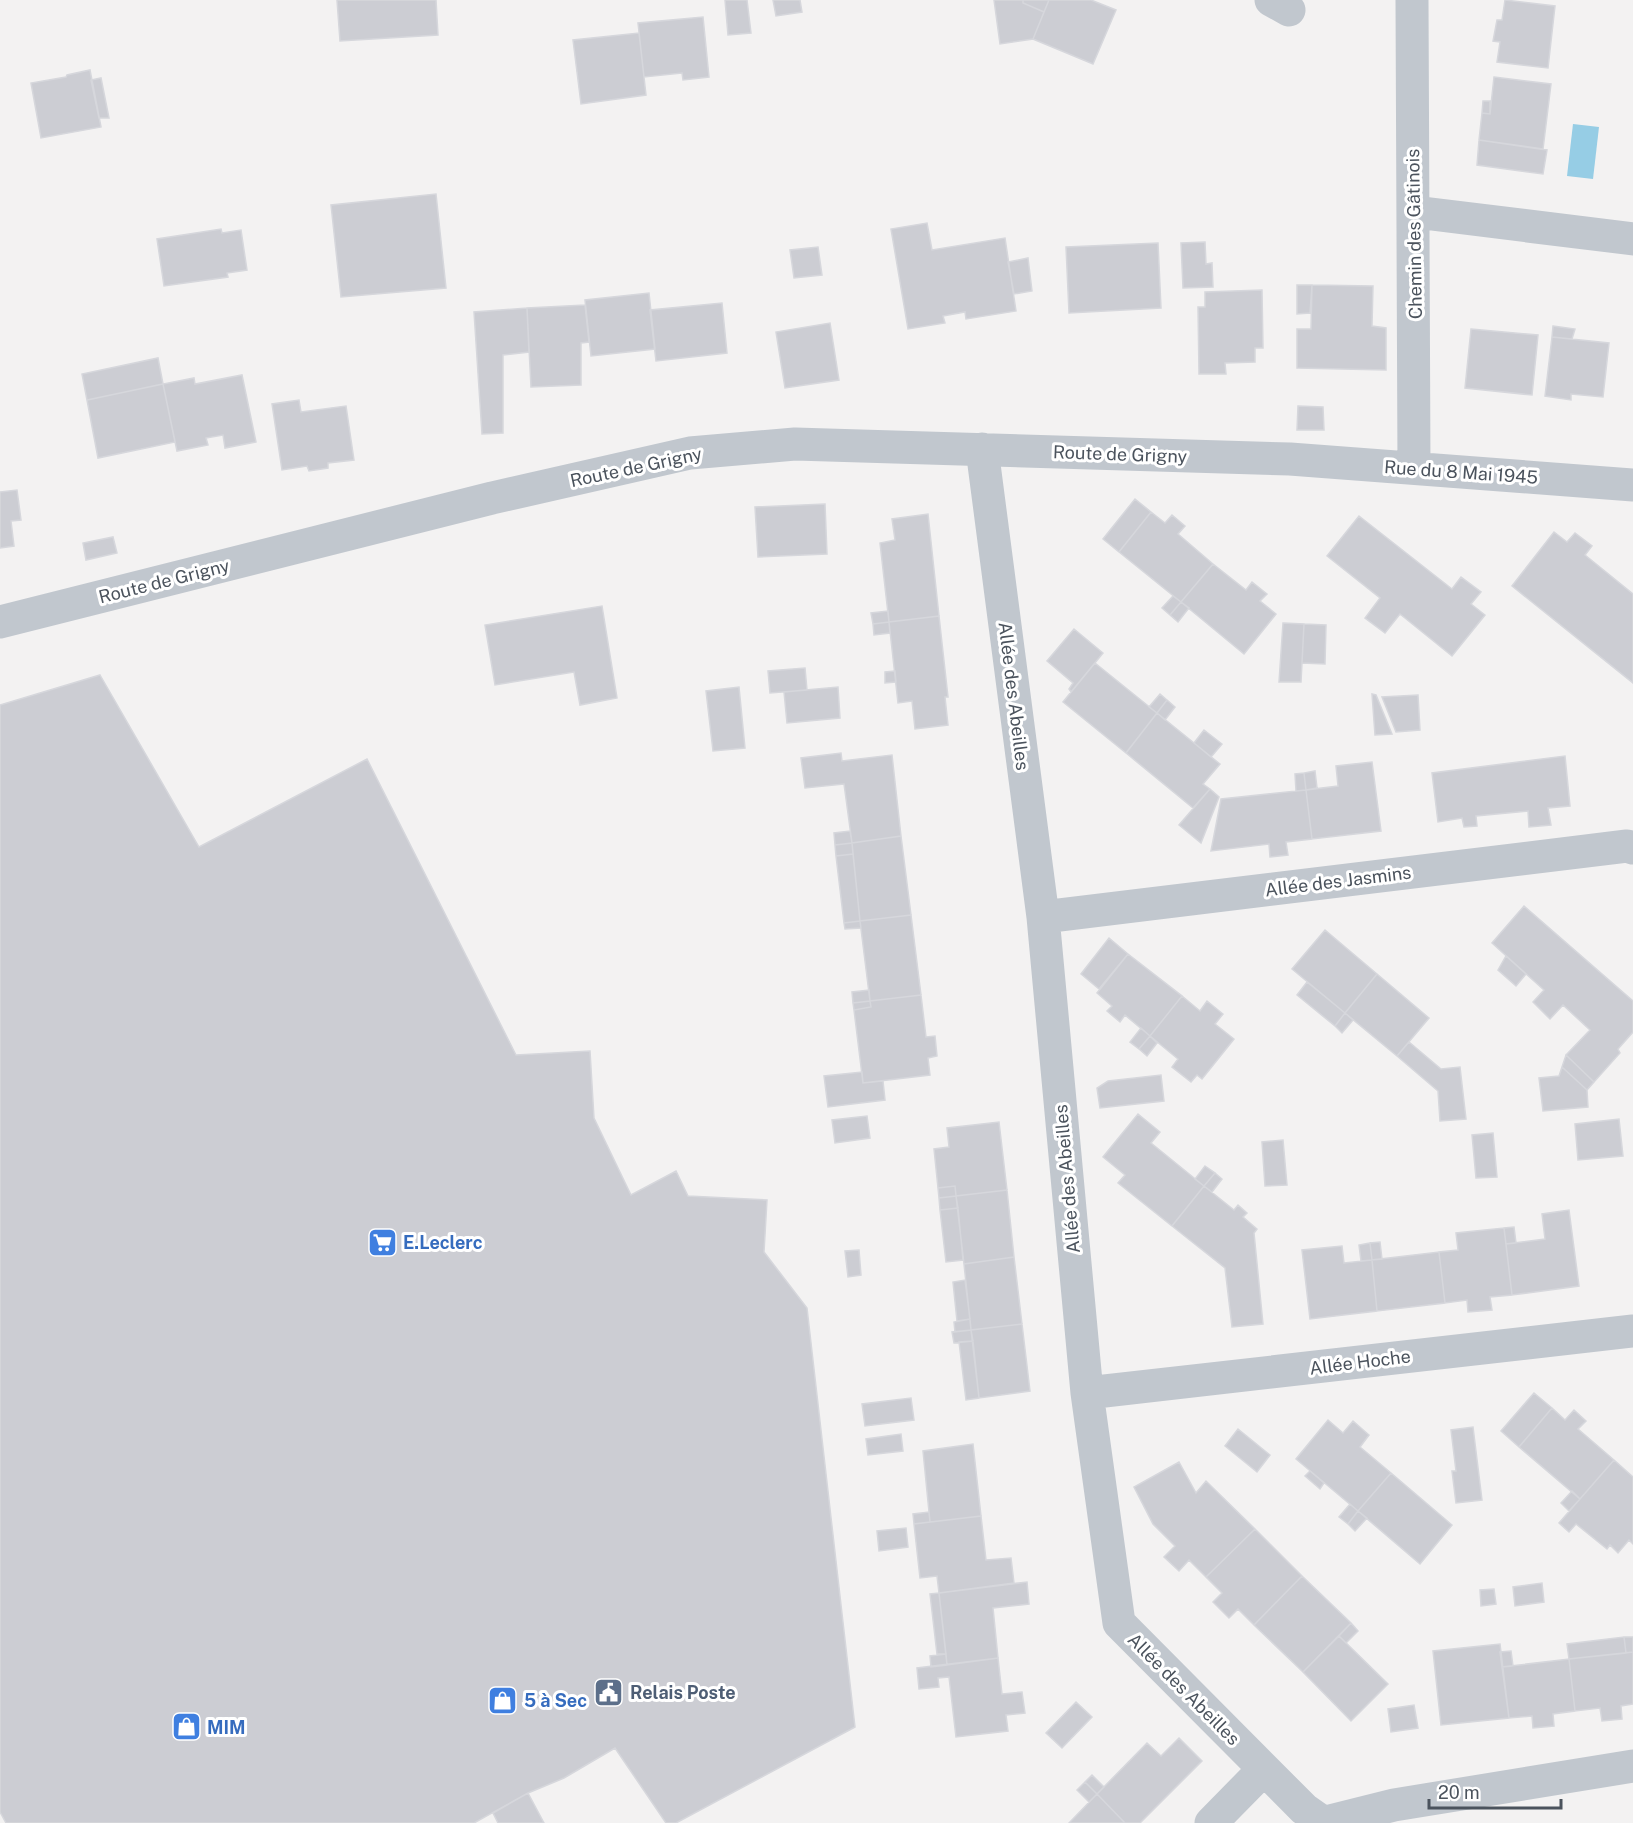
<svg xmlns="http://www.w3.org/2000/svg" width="1633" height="1823" font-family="'Public Sans',sans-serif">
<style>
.water{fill:#96cde5}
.building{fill:#cccdd3;stroke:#d6d7dc;stroke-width:1.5}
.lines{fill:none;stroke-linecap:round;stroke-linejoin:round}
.minor{stroke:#c1c7ce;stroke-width:33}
.labels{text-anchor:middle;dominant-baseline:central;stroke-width:6;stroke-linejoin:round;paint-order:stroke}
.street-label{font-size:18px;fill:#4b535d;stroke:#fff}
.shop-label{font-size:18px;font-weight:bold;fill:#366cbe;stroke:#fff;text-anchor:start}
.service-label{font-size:18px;font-weight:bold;fill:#4e5e75;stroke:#fff;text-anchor:start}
</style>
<rect width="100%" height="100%" fill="#f3f2f2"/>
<!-- water -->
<path class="water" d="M1573 124 1599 127 1593 179 1567 176Z"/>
<!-- building -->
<path class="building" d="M337 0H436L438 35 340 41Z
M725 0H747L751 33 728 35Z
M773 0H800L802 12 776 16Z
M994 0H1023V3L1044 12 1033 39 1000 44Z
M1023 0H1049L1044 12 1023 3Z
M1049 0H1091L1116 10 1093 64 1033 39Z
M1505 0 1555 6 1548 68 1497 62 1500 42 1493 41 1497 20H1502Z
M703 17 709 77 683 80 682 73 644 77 638 23Z
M639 33 646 95 581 104 573 40Z
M90 70 101 127 41 138 31 83 66 77 67 75Z
M1494 77 1551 84 1543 149 1479 140 1482 113 1490 114Z
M101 78 109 118H99L91 80Z
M1483 101H1490V114L1482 113Z
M1479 140 1547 150 1543 174 1477 165Z
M436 194 446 288 341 297 331 205Z
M927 223 932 250 1005 238 1016 311 966 319 965 312 943 316 945 323 908 329 891 229Z
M221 229 222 233 241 230 247 270 227 273 228 277 164 286 157 239Z
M1205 242 1206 264 1212 263 1213 287 1183 288 1181 243Z
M1158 243 1161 308 1069 313 1066 247Z
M818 247 822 275 794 278 790 250Z
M1028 258 1032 291 1014 294 1008 262Z
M1297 285H1312L1310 313 1297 314Z
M1312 285 1373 286 1372 326 1386 328V370L1297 368V329H1311Z
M1262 290 1263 348H1255V362L1225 363 1226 374H1199L1198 307H1205V292Z
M649 293 655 349 591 356 585 300Z
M722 303 727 353 656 361 650 310Z
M585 305 589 342 581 343V385L531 387 527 308Z
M527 308 529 352 503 355V433L482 434 474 312Z
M830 323 839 380 785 388 776 332Z
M1553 326 1575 329 1572 339 1552 337Z
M1471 329 1538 335 1532 395 1465 388Z
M1552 337 1609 343 1603 397 1571 394V400L1545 396Z
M158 358 163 384 87 400 82 374Z
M242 375 256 442 225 448 223 435 206 438 208 445 177 451 163 384 194 378 195 384Z
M163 384 175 442 98 458 87 400Z
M299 400 301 412 346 406 354 460 328 463V468L309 471 307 466 282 470 272 404Z
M1298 406 1323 407 1324 430H1297Z
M17 490 21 520 11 521 14 546 0 548V492Z
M1135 499 1151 512 1119 552 1103 539Z
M825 504 827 554 758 557 755 507Z
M1151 512 1165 523 1172 515 1185 526 1178 534 1213 564 1181 602 1119 552Z
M928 514 939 616 889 622 880 543 895 540 892 519Z
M1359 516 1452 589 1461 577 1481 592 1471 604 1485 615 1452 656 1400 614 1385 633 1365 618 1380 598 1327 556Z
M1554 532 1567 542 1575 533 1592 546 1585 555 1633 594V683L1512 586Z
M113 537 117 553 86 560 83 543Z
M1213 564 1246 590 1252 582 1267 594 1260 601 1276 614 1244 654 1181 602Z
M1173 596 1181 602 1170 615 1162 608Z
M1181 602 1189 608 1178 622 1170 615Z
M602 606 617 698 580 705 574 672 495 685 485 625Z
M888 611 889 622 873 624 871 613Z
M939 616 948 697H945L948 725 915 729 912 701 898 703 889 622Z
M889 622 890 633 874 635 873 624Z
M1283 623 1304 624 1301 682H1279Z
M1304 624 1326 625 1325 664 1302 663Z
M1074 629 1103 653 1071 692 1069 689 1073 683 1047 661Z
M1095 663 1157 713 1126 753 1063 702Z
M805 668 807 690 770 693 768 671Z
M895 671 896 682 885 683V672Z
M100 675 199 847 367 759 516 1055 590 1051 594 1118 631 1195 676 1171 688 1196 767 1200 764 1252 807 1308 855 1727 676 1823H666L615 1748 564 1778 528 1793 474 1823H6L0 1812V705Z
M739 687 745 748 713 751 706 691Z
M838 687 840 718 787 723 784 692Z
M1160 694 1167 700 1157 713 1149 707Z
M1372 694 1376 695 1392 734 1375 735Z
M1418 695 1420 730 1396 732 1382 697Z
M1167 700 1175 707 1165 720 1157 713Z
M1157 713 1220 764 1203 784 1210 789 1193 808 1126 753Z
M1204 730 1222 744 1211 757 1194 743Z
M841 753 842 761 892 755 901 836 852 843 844 784 805 788 801 758Z
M1565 756 1570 806 1548 808 1551 825 1529 827 1528 811 1476 816 1477 826 1464 827 1462 818 1438 822 1432 773Z
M1372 762 1381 831 1312 839 1306 790 1338 786 1336 766Z
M1315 771 1317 788 1306 790 1304 773Z
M1304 773 1306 790 1296 791 1295 774Z
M1210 789 1219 797 1201 843 1179 825Z
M1306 790 1312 839 1286 842 1288 855 1270 857 1269 844 1211 851 1221 799Z
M850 831 852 843 835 845 834 833Z
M901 836 911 915 860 921 852 843Z
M852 843 853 854 836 856 835 845Z
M853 854 860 921 844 923 836 856Z
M1524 906 1633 1001V1032L1618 1049 1620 1053 1594 1082 1566 1055 1590 1030 1563 1005 1550 1019 1533 1002 1544 990 1492 943Z
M911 915 921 995 870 1001 860 921Z
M860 921 861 928 845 929 844 923Z
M1325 930 1377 974 1345 1013 1292 969Z
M1109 938 1128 954 1099 989 1081 974Z
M1128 954 1182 996 1150 1036 1125 1015 1120 1022 1107 1011 1112 1006 1097 993Z
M1506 956 1526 974 1516 986 1498 970Z
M1377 974 1429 1018 1397 1056 1345 1013Z
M1307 982 1345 1013 1335 1026 1297 995Z
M869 990 870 1001 853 1003 852 992Z
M921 995 926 1037 935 1036 937 1056 928 1058 930 1075 863 1083 854 1010 871 1007 870 1001Z
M1182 996 1200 1011 1207 1001 1223 1014 1215 1024 1234 1039 1202 1079 1197 1075 1191 1082 1172 1067 1178 1059 1150 1036Z
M870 1001 871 1007 854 1010 853 1003Z
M1345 1013 1353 1020 1342 1033 1335 1026Z
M1141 1028 1150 1036 1139 1049 1130 1042Z
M1150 1036 1157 1043 1147 1056 1139 1049Z
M1409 1042 1441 1069 1460 1067 1466 1119 1440 1121 1438 1091 1397 1056Z
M1566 1055 1594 1082 1587 1090 1562 1067Z
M1562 1067 1587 1090 1588 1107 1543 1111 1539 1078 1559 1076Z
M862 1072 863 1083 883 1081 885 1100 828 1107 824 1076Z
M1161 1075 1164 1101 1100 1108 1097 1088 1108 1081Z
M1138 1114 1160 1132 1151 1143 1204 1186 1172 1226 1118 1183 1125 1175 1103 1157Z
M867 1116 870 1138 835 1143 832 1120Z
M1619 1119 1623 1156 1578 1160 1575 1124Z
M999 1122 1007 1190 956 1196 955 1186 938 1188 934 1149 949 1147 947 1128Z
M1493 1133 1497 1177 1476 1178 1472 1135Z
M1283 1140 1287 1185 1265 1186 1262 1142Z
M1205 1166 1215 1173 1204 1186 1195 1179Z
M1215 1173 1222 1179 1212 1192 1204 1186Z
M955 1186 956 1196 939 1198 938 1188Z
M1204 1186 1234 1210 1238 1205 1247 1213 1243 1217 1257 1229 1254 1233 1263 1324 1232 1327 1225 1268 1172 1226Z
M1007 1190 1014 1257 964 1264 956 1196Z
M956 1196 958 1208 940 1210 939 1198Z
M958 1208 963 1260 946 1262 940 1210Z
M1569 1210 1579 1286 1512 1295 1506 1244 1545 1239 1542 1214Z
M1514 1227 1516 1243 1506 1244 1504 1228Z
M1504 1228 1512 1295 1490 1297 1492 1310 1468 1312 1467 1300 1445 1303 1439 1252 1458 1250 1456 1233Z
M1380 1242 1382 1259 1372 1260 1370 1243Z
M1370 1243 1372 1260 1361 1261 1359 1245Z
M1342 1246 1344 1263 1372 1260 1377 1311 1310 1319 1302 1250Z
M859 1250 861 1275 848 1277 845 1251Z
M1439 1252 1445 1303 1377 1311 1372 1260Z
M1014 1257 1022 1324 971 1330 964 1264Z
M965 1280 970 1319 957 1321 953 1282Z
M970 1319 971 1330 955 1332 954 1322Z
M1022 1324 1030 1391 979 1398 971 1330Z
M971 1330 973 1341 954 1343 952 1332Z
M973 1341 979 1398 966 1400 959 1342Z
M1534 1393 1552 1408 1519 1447 1501 1431Z
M911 1398 914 1420 865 1426 862 1404Z
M1552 1408 1565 1420 1574 1410 1586 1421 1578 1429 1614 1460 1580 1499 1519 1447Z
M1328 1420 1343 1433 1353 1421 1369 1435 1360 1447 1391 1473 1358 1511 1296 1459Z
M1473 1427 1482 1500 1456 1503 1452 1471H1456L1451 1430Z
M1238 1429 1270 1455 1257 1472 1225 1446Z
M901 1434 903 1451 868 1455 866 1439Z
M973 1444 981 1516 930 1522 923 1451Z
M1614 1460 1633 1477V1544L1629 1540 1618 1553 1610 1545 1607 1549 1576 1524 1569 1532 1559 1523Z
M1179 1462 1196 1493 1206 1481 1255 1529 1206 1577 1189 1560 1179 1571 1164 1557 1175 1546 1153 1524 1134 1487Z
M1310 1471 1324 1483 1320 1489 1305 1476Z
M1391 1473 1452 1525 1420 1564 1358 1511Z
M1572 1491 1580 1499 1569 1511 1561 1503Z
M1350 1504 1358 1511 1348 1524 1339 1517Z
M1358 1511 1367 1518 1355 1531 1348 1524Z
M929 1512 930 1522 914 1524 913 1514Z
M981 1516 986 1560 1011 1558 1014 1583 939 1593 937 1576 920 1578 914 1524Z
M906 1528 908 1547 879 1551 877 1531Z
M1255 1529 1302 1576 1254 1625 1238 1609 1229 1618 1213 1602 1222 1593 1206 1577Z
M1302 1576 1351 1623 1303 1672 1254 1625Z
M1027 1582 1029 1604 993 1608 998 1658 947 1665 939 1593Z
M1542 1583 1544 1602 1515 1606 1513 1587Z
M1494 1589 1496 1604 1481 1606 1480 1590Z
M939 1593 946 1654H937L930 1594Z
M1351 1623 1358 1631 1346 1643 1339 1636Z
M1339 1636 1388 1684 1351 1721 1303 1672Z
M1624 1637 1626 1653 1569 1659 1567 1644Z
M1624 1637H1633V1652L1626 1653Z
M1500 1644 1509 1718 1441 1725 1433 1651Z
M1511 1651 1513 1666 1502 1667 1500 1652Z
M1633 1652V1704L1621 1706 1622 1719 1602 1721 1600 1708 1575 1711 1569 1659Z
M946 1654 947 1665 931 1667 930 1656Z
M998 1658 1002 1694 1022 1692 1025 1713 1006 1715 1008 1731 956 1737 949 1677 938 1678 939 1687 919 1689 917 1668Z
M1569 1659 1575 1711 1553 1714 1554 1726 1533 1728 1532 1716 1509 1718 1502 1667Z
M1076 1702 1092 1717 1062 1748 1046 1733Z
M1414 1705 1418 1728 1391 1732 1388 1709Z
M1179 1738 1202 1761 1140 1823H1125L1097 1794 1147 1743 1161 1756Z
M1092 1775 1104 1787 1097 1794 1085 1782Z
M1085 1782 1097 1794 1089 1802 1077 1790Z
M528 1793 544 1823H498L493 1813Z
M1097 1794 1125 1823H1069Z"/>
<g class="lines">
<!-- minor -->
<path class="minor" d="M1271 0 1289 10
M1412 0 1414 468
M1415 212 1633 239
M982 449 1043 917 1087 1393 1119 1623 1304 1809 1324 1823
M0 622 492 498 690 453 795 444 1290 459 1633 485
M1043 917 1627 846 1633 848
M1087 1393 1633 1331
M1211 1823 1264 1769
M1322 1823 1394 1805 1633 1766"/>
</g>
<!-- icons -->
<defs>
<symbol id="supermarket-square" viewBox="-11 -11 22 22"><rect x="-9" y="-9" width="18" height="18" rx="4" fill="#3f7fe0" stroke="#fff"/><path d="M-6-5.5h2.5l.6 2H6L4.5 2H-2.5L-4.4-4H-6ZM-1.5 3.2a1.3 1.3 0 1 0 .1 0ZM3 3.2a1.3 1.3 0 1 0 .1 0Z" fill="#fff"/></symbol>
<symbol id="civic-square" viewBox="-11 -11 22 22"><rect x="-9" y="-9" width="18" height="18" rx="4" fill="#5c6f8a" stroke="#fff"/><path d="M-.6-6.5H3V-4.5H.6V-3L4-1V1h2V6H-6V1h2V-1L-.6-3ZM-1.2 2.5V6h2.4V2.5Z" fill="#fff"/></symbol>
<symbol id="shop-square" viewBox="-11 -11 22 22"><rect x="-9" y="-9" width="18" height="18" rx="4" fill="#3f7fe0" stroke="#fff"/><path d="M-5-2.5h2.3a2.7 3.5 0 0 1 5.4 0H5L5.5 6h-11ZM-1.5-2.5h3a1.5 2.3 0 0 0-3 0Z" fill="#fff"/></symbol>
</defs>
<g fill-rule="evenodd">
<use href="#supermarket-square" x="366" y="1226" width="33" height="33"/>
<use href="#civic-square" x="592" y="1676" width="33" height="33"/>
<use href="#shop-square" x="486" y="1684" width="33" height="33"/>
<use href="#shop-square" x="170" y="1710" width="33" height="33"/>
</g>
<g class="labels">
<!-- street labels -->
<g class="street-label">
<text transform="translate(1414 234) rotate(-91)">Chemin des Gâtinois</text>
<text transform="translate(1120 454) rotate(2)">Route de Grigny</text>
<text transform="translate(636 467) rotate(-12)">Route de Grigny</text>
<text transform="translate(1461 472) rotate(4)">Rue du 8 Mai 1945</text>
<text transform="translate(164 581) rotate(-14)">Route de Grigny</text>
<text transform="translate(1014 696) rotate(83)">Allée des Abeilles</text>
<text transform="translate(1338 881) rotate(-7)">Allée des Jasmins</text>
<text transform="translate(1067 1179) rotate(-95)">Allée des Abeilles</text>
<text transform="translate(1360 1362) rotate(-7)">Allée Hoche</text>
<text transform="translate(1184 1689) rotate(45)">Allée des Abeilles</text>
</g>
<!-- shop labels -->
<g class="shop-label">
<text x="403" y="1242">E.Leclerc</text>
<text x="524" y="1700">5 à Sec</text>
<text x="207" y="1727">MIM</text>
</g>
<!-- service labels -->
<g class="service-label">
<text x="630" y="1692">Relais Poste</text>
</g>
</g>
<!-- scale -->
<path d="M1429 1799v9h132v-9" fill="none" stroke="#4b535d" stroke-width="3"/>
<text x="1438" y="1799" font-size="18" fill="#4b535d" stroke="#ffffff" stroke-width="4.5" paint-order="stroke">20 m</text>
</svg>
